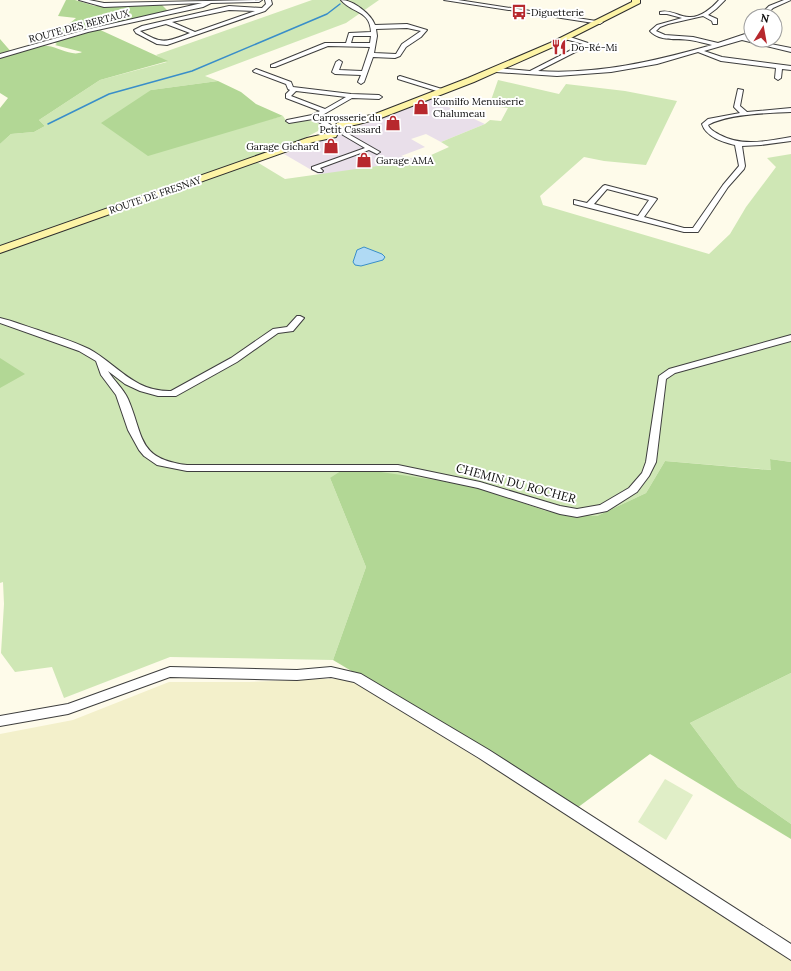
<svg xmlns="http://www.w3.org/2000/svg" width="791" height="971" font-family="Lora,serif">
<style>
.industrial{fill:#e9dfea}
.farmland{fill:#f3f0cb}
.green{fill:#cfe7b5}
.forest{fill:#b2d795}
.pitch{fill:#e0eec7}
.water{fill:#b0daf4;stroke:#398ec9}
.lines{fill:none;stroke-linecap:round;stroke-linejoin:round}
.stream{stroke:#398ec9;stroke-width:1.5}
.street-casing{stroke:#3e3e3e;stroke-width:2}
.secondary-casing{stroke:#2d2d2d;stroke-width:2}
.street{fill:#fff;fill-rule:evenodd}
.secondary{fill:#fdf4a6;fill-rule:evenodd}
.labels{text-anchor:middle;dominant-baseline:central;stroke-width:4;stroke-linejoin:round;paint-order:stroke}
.far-poi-label{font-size:10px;fill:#0b0b0b;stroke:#fff;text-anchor:start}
.far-street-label{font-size:10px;fill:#0b0b0b;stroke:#fff}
.street-label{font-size:12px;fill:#0b0b0b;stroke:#fff}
</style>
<rect width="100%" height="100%" fill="#fefbea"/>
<!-- industrial -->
<path class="industrial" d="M431 99 485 124 441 142 426 134 411 139 425 147 401 156 420 160 320 175 284 154Z"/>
<!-- farmland -->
<path class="farmland" d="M322 679H340L356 683 543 799 791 958V971H0V734L73 720 169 682H249Z"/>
<!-- green -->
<path class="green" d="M312 0H379L346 23 205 76 218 81 151 90 263 121 283 116 287 122 307 120 320 124 318 131 297 142 252 159 285 179 420 160 449 147 441 142 485 124 490 120 501 121 508 108 489 106 498 80 559 94 566 84 625 91 677 101 646 165 604 161 584 157 540 196 543 205 709 254 730 234 746 207 776 167 767 158 791 154V462L770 459 772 470 665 461 646 493 597 516 546 511 476 486 330 478 366 567 333 660 170 657 64 698 52 667 15 672 1 653 4 604 3 582 0 583V144L11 134 34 132 45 126 39 120 100 80 167 62 156 55Z
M791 673V824L738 787 690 723Z"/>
<!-- forest -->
<path class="forest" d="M66 0H75L95 6 161 4 168 11 96 28 168 61 100 80 39 120 45 126 34 132 11 134 0 144V108L8 98 0 93V39L13 54C22 51 40 44 48 46 58 47 72 57 82 52L55 45 57 44 54 42V28C64 27 68 25 76 18L58 16Z
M218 81 241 92 256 104 283 116 148 156 101 123 151 90Z
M0 358 25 374 0 388Z
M770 459 791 462V673L690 723 738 787 791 824V839L650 754 577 808 553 791 333 660 366 567 330 478 347 467 476 486 546 511 597 516 646 493 665 461 771 470Z"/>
<!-- pitch -->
<path class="pitch" d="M665 779 693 795 666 840 638 822Z"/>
<!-- water -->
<path class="water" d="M364 247 382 254 385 257 383 260 361 266 355 265 353 262 357 250Z"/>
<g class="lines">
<!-- stream -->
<path class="stream" d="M48 124 109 94 192 71 327 14 340 4"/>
<defs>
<path id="street" d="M79 0H89L104 3 262 0 259 2 211 3 203 7 88 32 0 58V54L85 30 202 3 104 7Z
M265 0H271L272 4 265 11 167 45 157 44 136 33 134 30 142 26 229 6 262 8 266 4ZM229 10 255 11 195 32 172 22ZM166 24 190 33C166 42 163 45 140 31Z
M341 0C353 0 371 14 375 25L407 24 427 30 421 37 406 47 400 56 395 58 373 57 364 82 361 84 358 82 361 75 335 74 332 72 336 62 339 60 342 62 339 70 362 71 370 47 328 46 275 67H271V65L325 43H346L349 33 371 32C370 10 353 14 341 0ZM407 28 421 31 402 44 396 54 374 53 377 36 376 29ZM353 36H371L370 43H351Z
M444 0H458L603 22 600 24Z
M719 0H725L716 9 708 15 717 19V24H713L712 21 703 16 668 24 660 27 656 31 665 35 693 37 718 43 751 32V36L747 38 751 39V40L791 48V52L742 40 704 51 722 57 791 66V70L782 69 781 78 778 80 775 78 776 68 721 61 698 52 657 64 611 72 557 76 496 72 493 70 496 68 530 71 583 44 565 39V37L567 36 591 44 538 71C597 75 655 61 712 45 704 43 697 41 690 40 677 38 660 42 650 31L657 25 682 18 667 14H660V12C671 9 678 17 689 17 700 18 712 8 719 0Z
M784 0H791L773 8 765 16H759L769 6Z
M256 69 291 82 293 87 351 94 379 95 382 97 379 99 352 98 319 117 331 125V127H327L313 119 289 123 286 121 287 120 312 115 320 111 286 98V94L290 90 288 89 286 84 254 72 253 71ZM296 91 346 97 325 109 291 96Z
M400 76 445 90 446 91 443 93 398 79V77Z
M738 89 743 90 740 106 747 112 791 108V112C769 113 727 114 708 125 710 130 715 132 720 135 742 147 767 141 791 137V141L761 145 742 146 745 166 744 169 728 187 698 232H684L574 204V200L587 203 603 186 605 185 655 198 657 199 644 217 684 228H693L723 185 739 166 735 145C723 142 706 137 702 124L708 119 740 113 734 107ZM607 189 649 200 638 216 594 204Z
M345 132 380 152 377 154 369 150 320 168 323 171 322 172H318L312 169V167L365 148 343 135 342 134Z
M297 316H300L304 318 293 331 278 333 237 362 176 396H158L140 391 125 384 108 371C114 381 123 388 128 399 144 436 137 459 187 465H398L480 482 560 506 577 509 600 505 629 488 642 473 646 462 659 376 669 369 791 335V341L675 373 666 379 656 462 649 476 637 492 607 511 577 517 560 514 478 488 398 471H187L157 465 144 456 139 450 128 430 116 395 101 375 96 361 79 351 0 323V318C13 321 25 326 38 330 55 336 73 341 89 349 118 365 134 392 171 391L231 358 273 329 287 327Z
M170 667 297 670 331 667 361 674 489 750 791 944V960L479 758 354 682 331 677 297 680 170 677 68 714 0 726V716L68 704Z"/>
<path id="secondary" d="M632 0H640V3L555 46 474 82 381 118 359 124 340 128 336 125 337 123 375 114 468 78 550 43 632 2Z
M333 132 336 133 337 135 336 137 313 142 0 253V246L307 138Z"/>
</defs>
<!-- street casing -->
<use href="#street" class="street-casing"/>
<!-- secondary casing -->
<use href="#secondary" class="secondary-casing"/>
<!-- street -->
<use href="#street" class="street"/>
<!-- secondary -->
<use href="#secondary" class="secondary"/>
</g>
<!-- icons -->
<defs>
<symbol id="bus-bare" viewBox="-9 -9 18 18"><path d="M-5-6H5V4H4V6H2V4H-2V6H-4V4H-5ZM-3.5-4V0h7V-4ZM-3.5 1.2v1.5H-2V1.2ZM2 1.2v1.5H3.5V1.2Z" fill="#b7282d" stroke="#fff" stroke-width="2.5" paint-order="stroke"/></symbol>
<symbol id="restaurant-bare" viewBox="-9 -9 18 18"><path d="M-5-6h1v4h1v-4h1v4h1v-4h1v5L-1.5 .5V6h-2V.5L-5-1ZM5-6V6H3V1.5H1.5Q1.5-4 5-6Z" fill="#b7282d" stroke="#fff" stroke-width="2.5" paint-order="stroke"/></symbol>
<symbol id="shop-bare" viewBox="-9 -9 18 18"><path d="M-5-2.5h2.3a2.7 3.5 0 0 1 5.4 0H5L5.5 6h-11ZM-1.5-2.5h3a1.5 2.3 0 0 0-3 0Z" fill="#b7282d" stroke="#fff" stroke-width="2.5" paint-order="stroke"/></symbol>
</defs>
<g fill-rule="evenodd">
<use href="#bus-bare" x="508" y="1" width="22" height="22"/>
<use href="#restaurant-bare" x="548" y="36" width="22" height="22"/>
<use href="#shop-bare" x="410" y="96" width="22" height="22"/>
<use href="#shop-bare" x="382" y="112" width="22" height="22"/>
<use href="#shop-bare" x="320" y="135" width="22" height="22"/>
<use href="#shop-bare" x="353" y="149" width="22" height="22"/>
</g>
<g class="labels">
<!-- far-poi labels -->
<g class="far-poi-label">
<text x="531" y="12">Diguetterie</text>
<text x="571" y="47">Do-Ré-Mi</text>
<text x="433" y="101">Komilfo Menuiserie<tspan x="433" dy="12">Chalumeau</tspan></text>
<text x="381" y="117" text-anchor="end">Carrosserie du<tspan x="381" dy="12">Petit Cassard</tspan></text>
<text x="319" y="146" text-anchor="end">Garage Gichard</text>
<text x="376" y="160">Garage AMA</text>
</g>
<!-- far-street labels -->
<g class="far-street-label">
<text transform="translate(79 26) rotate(-15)">ROUTE DES BERTAUX</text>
<text transform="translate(155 195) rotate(-19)">ROUTE DE FRESNAY</text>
</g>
<!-- street labels -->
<g class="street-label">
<text transform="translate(516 483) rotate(15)">CHEMIN DU ROCHER</text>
</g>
</g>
<!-- north arrow -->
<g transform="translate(763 28) rotate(11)"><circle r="19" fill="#ffffff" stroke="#9d9d9d"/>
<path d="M0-3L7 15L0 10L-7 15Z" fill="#b7282d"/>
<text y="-6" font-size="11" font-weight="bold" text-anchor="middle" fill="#0b0b0b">N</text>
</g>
</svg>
